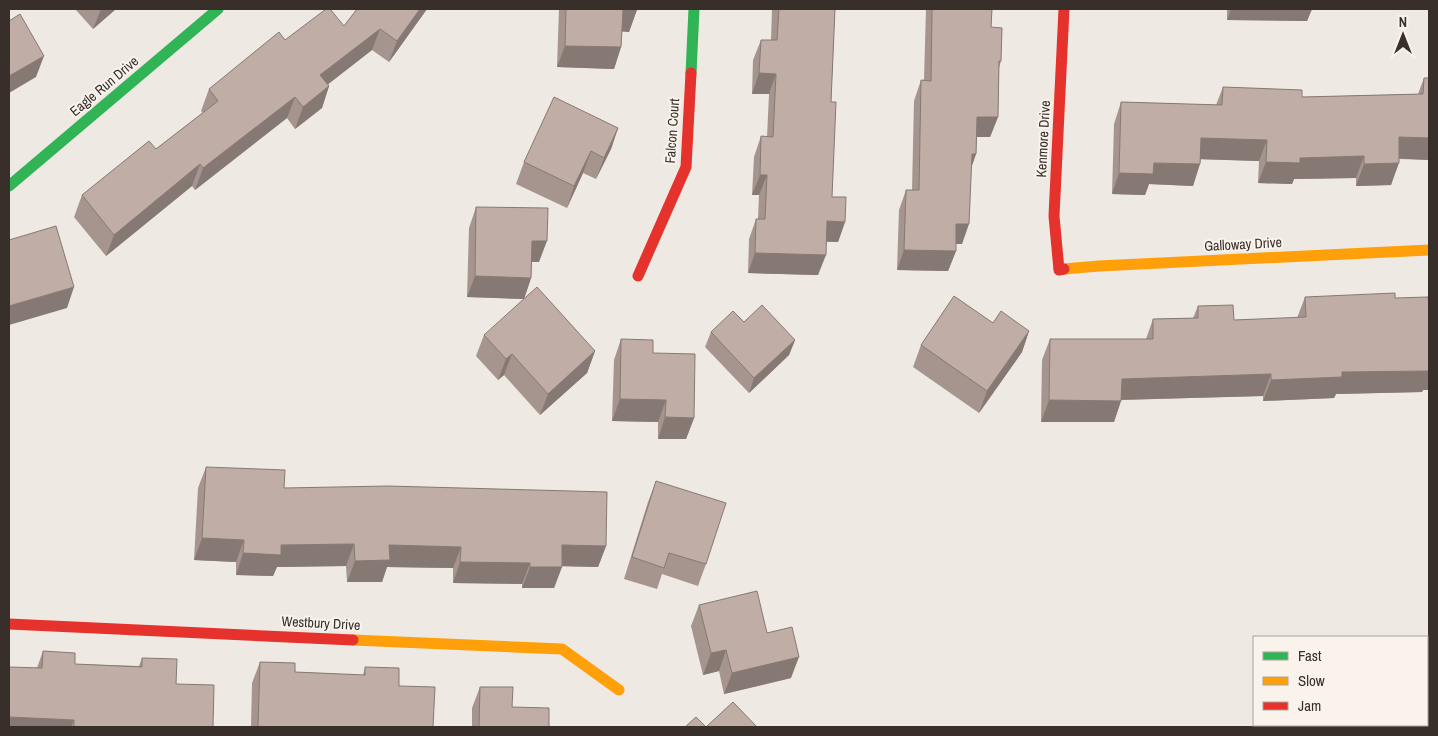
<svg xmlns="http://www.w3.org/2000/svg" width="1438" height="736" font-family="'Archivo Narrow',sans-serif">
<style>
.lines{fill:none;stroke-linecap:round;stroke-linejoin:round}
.fast{stroke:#30b455;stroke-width:11}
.slow{stroke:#ff9f0a;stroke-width:11}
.jam{stroke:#e5322d;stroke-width:11}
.wall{fill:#a5958e}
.shaded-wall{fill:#867974}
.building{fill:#c0ada5;stroke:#867974}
.labels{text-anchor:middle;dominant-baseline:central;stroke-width:4;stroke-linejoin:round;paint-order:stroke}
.street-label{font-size:14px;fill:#382e2a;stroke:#f9f3ec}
</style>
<rect width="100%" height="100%" fill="#eee9e3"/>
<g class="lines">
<!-- fast -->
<path class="fast" d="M691 73 694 9
M9 186 218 9"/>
<!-- slow -->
<path class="slow" d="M1064 269 1099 266 1429 250
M353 640 562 649 619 690"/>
<!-- jam -->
<path class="jam" d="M1064 9 1054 216 1059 270 1064 269
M638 276 686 167 691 73
M9 624 353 640"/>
</g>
<!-- wall -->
<path class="wall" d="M75 9H116L93 29Z
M357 9H427L389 62 372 50 328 84 329 86 322 108 295 129 287 118 195 190 192 186 106 256 74 217 82 195 156 149 203 113 201 111 209 89 285 40 344 26Z
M559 9H637L629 32 622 31 621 47 614 69 557 67Z
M772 9H835L831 102 832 197 845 222 838 242H826L818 275 748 273 749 239 756 219H758L759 195H752L754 157 761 136 767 137 769 94H752L753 60 761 40H771Z
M926 9H992L991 27 1001 61 999 68 998 117 990 137H977L976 154 971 168 962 244H956V251L948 271 897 270 899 210 906 190H912L914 101 921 80H924Z
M1227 9H1312L1307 21 1227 20Z
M1424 78H1429V160L1399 159 1391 185 1356 186V178L1294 179 1292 184 1258 183 1259 161 1201 159 1193 186 1149 184 1145 195 1112 194 1114 124 1121 102 1216 105 1223 87 1302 97 1418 94Z
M618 128 611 149 596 179 583 173 567 208 516 184 524 162Z
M476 207 539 262H532L531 278 524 299 467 297 469 228Z
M1305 297 1395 298 1423 390 1422 392 1336 394 1334 398 1263 401V396L1121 400 1114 422H1041L1042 360 1050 339H1146L1153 319 1193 318 1198 306 1234 320 1297 318Z
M993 323 1029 331 1022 352 979 413 913 367 921 345Z
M711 332 795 340 789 355 749 393 705 347Z
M484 335 595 351 587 373 540 415 504 375 498 380 476 356Z
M621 339 653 353 694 418 686 439H658V422L612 421 614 360Z
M206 467 284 488 606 546 598 567 562 566 554 588H522V584L453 583V568L387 567 382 582H347L346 566 277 567 273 576 236 575V562L194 560 198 488Z
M656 481 706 564 698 586 662 574 657 589 624 579 648 502Z
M699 605 767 633 791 678 724 694 719 671 703 675 691 626Z
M43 651 75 664 139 666 142 658 176 684 213 727H9L37 668Z
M260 662 295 672 363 675 365 667 399 686 433 727H251L252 683Z
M480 687 512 707 549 727H472V708Z"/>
<!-- shaded-wall -->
<path class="shaded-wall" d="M101 9H116L93 29Z
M420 9H427L389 62 397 41Z
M1231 9H1312L1307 21 1227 20Z
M623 10H637L629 32 615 31Z
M380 29 372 50 313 96 320 75Z
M565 46 621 47 614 69 557 67Z
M44 56 36 77 9 93V76Z
M759 73 776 74 769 94H752Z
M329 86 322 108 295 129 303 107Z
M295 97 287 118 195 190 203 168Z
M977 117H998L990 137H970Z
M618 128 611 149 596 179 604 158Z
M1399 137 1429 138V160L1391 158Z
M1201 138 1267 140 1259 161 1193 159Z
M591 151 583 173 567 208 574 186Z
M972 154H976L969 174Z
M1364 156 1356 178 1294 179 1292 184 1258 183 1266 162 1300 158Z
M1154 163 1200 164 1193 186 1149 184 1145 195 1112 194 1119 173Z
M1399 163 1391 185 1356 186 1364 164Z
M200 164 192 186 106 256 114 235Z
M760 175H767L759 195H752Z
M827 221 845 222 838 242 820 241Z
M956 224H969L962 244H949Z
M532 241H547L539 262H524Z
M904 250 956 251 948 271 897 270Z
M755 253 826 255 818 275 748 273Z
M475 276 531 278 524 299 467 297Z
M74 287 67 308 9 325V306Z
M1029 331 1022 352 979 413 987 391Z
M795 340 789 355 749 393 754 378Z
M595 351 587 373 540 415 548 394Z
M512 354 504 375 498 380 506 359Z
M1429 369V390H1423L1422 392 1336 394 1334 398 1263 401 1271 380 1342 372Z
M1271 374 1263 396 1114 400 1122 379Z
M620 399 666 400 658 422 612 421Z
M1049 400 1121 401 1114 422H1041Z
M665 417 694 418 686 439H658Z
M202 538 244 540 236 562 194 560Z
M354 544 346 566 277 567 273 576 236 575 243 553 281 545Z
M389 545 461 547 453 568 387 567 382 582H347L355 561Z
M562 545 606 546 598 567 554 566Z
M460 562 530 563 522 584 453 583Z
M530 567H562L554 588H522Z
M726 650 719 671 703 675 711 653Z
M799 657 791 678 724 694 732 673Z
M9 717 74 720 71 727H9Z"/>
<!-- building -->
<path class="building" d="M326 9H330L344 26 357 9H420L397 41 380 29 320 75 329 86 303 107 295 97 203 168 200 164 114 235 82 195 149 141 156 149 218 101 209 89 279 32 285 40Z
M566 9H637V10H623L621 47 565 46Z
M779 9H835L831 102H836L832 197H846L845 222 827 221 826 255 755 253 756 219H765L767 175H760L761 136 773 137 776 74 759 73 761 40H777Z
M932 9H992L991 27 1002 28 1001 61H999L998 117H977L976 154H972L969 224H956V251L904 250 906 190H919L921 80 931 81Z
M20 14 44 56 9 76V21Z
M1424 78H1429V138L1399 137V163L1364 164V156L1300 158V163L1266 162 1267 140 1201 138 1200 164 1154 163 1153 174 1119 173 1121 102 1222 105 1223 87 1302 90V97L1423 94Z
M554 97 618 128 604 158 591 151 574 186 524 162Z
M476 207 548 208 547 241H532L531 278 475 276Z
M56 226 74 287 9 306V240Z
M537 287 595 351 548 394 512 354 506 359 484 335Z
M1395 293V298L1428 297 1429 306V371L1342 372V377L1271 380V374L1122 379 1121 401 1049 400 1050 339H1153V319L1198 318V306L1233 305 1234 320 1306 317 1305 297Z
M954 296 993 323 1001 311 1029 331 987 391 921 345Z
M762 305 795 340 754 378 711 332 733 311 744 322Z
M621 339 653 340V353L695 354 694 418 665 417 666 400 620 399Z
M206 467 285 470 284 488 388 486 607 492 606 546 562 545V567H530V563L460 562 461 547 389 545 390 560 355 561 354 544 281 545V555L243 553 244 540 202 538Z
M656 481 726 503 706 564 669 553 664 568 632 557Z
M757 591 767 633 792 627 799 657 732 673 726 650 711 653 699 605Z
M43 651 75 653V664L142 667V658L177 659 176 684 214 685 213 727H74V720L9 717V667L42 668Z
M260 662 295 663V672L365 675V667L399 668V686L435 687 433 727H258Z
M480 687H513L512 707 549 708V727H479Z
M733 702 757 727H706Z
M696 717 706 727H685Z"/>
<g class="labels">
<!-- street labels -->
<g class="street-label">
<text transform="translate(104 86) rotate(-40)">Eagle Run Drive</text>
<text transform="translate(672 131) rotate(-86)">Falcon Court</text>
<text transform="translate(1043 139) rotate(-87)">Kenmore Drive</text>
<text transform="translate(1243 244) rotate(-3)">Galloway Drive</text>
<text transform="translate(321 623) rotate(3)">Westbury Drive</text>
</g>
</g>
<!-- border -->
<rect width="1438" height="736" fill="none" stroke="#382e2a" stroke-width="20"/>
<!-- legend -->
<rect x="1253" y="636" width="175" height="90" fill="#f9f3ec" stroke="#aca49e"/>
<rect x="1263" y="652" width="25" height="8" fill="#30b455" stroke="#aca49e"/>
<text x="1298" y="661" font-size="15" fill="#382e2a">Fast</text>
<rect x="1263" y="677" width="25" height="8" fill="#ff9f0a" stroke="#aca49e"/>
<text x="1298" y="686" font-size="15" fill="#382e2a">Slow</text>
<rect x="1263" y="702" width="25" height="8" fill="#e5322d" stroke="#aca49e"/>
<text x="1298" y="711" font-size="15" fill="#382e2a">Jam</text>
<!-- north arrow -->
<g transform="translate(1403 35)" stroke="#f9f3ec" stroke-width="4" paint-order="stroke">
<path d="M0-4L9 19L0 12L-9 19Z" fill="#382e2a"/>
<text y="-8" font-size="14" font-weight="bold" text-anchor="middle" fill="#382e2a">N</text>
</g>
</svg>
